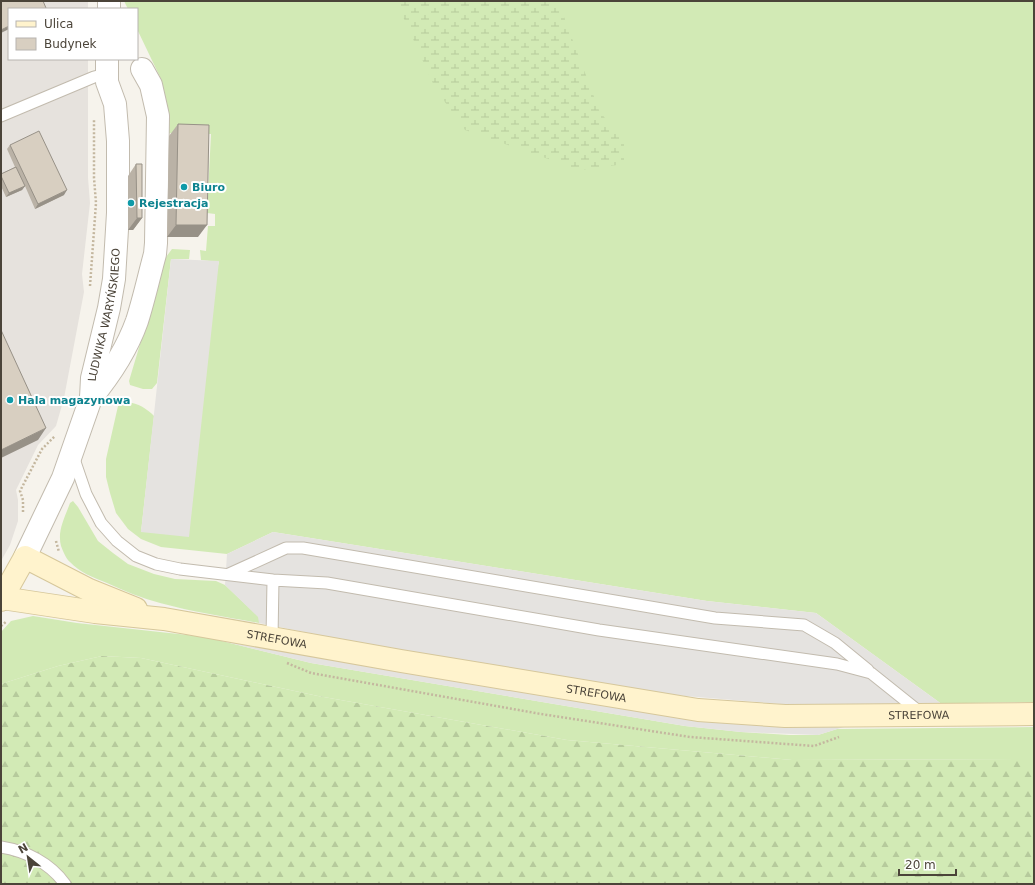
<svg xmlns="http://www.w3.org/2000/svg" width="1035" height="885" font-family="'DejaVu Sans',sans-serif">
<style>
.industrial{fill:#e6e2dd}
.grass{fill:#d2eab5}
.forest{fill:url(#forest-firs)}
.wetland{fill:url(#wetland-marsh)}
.parking{fill:#e5e3e0}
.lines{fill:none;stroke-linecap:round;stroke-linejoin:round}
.lane-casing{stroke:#c2bbae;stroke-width:13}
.street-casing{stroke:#c2bbae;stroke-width:24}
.secondary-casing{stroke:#d6c79b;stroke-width:24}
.path{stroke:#c4b79f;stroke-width:2.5;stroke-dasharray:2 2;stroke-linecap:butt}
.lane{stroke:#fff;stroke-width:11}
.street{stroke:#fff;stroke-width:22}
.secondary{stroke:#fff3cd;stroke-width:22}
.wall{fill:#bab2a6}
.shaded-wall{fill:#979187}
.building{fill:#d8cfc1;stroke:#979187}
.culture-dot{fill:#0f9aa8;stroke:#fff;stroke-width:1.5}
.labels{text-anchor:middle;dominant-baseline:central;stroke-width:4;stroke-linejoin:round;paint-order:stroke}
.culture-label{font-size:11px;font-weight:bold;fill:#0d838f;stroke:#fff;text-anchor:start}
.street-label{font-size:11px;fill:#4b4439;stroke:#fff}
</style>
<defs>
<pattern id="forest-firs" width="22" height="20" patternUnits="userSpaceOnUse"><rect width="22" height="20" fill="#d2eab5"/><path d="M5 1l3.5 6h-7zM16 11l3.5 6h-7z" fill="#b6ca9c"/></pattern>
<pattern id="wetland-marsh" width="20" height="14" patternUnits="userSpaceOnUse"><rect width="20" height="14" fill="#d2eab5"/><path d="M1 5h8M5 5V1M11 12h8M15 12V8" fill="none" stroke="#b6ca9c"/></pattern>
</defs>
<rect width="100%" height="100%" fill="#f6f3ec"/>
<!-- industrial -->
<path class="industrial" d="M1 1H88V9H9V59H88V178L90 203 82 274 84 292 64 398 56 426 38 445 16 490 18 500V521L10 545 1 561Z"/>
<!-- grass -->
<path class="grass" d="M124 1H1034V702L965 703 943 705 816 613 707 601 273 532 227 554 161 547 141 539 128 529 116 513 110 493 106 477V459L118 406C128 397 146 407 154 416L141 532 219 262 201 260 200 250 206 251 208 226H215V214L207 213 211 134 164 133 165 103 160 77 137 29V9H128Z
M172 249 190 250 189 259H171L157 383 152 389H143L130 385 129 381 166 257Z
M73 501 78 507 98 541 113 553 128 564 154 574 175 579 216 581 225 585 259 617V623C226 617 193 612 160 603 142 598 124 591 107 583 94 578 79 572 70 562 66 559 63 551 61 546 57 531 65 517 70 503Z
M33 616 77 623 206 637 311 663 685 726 741 732 789 735H818L837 729 1034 727V759L792 760 567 740 318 696 141 658 102 656 58 666 1 684V632L11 621Z"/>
<!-- forest -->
<path class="forest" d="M102 656 141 658 318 696 567 740 792 760 1034 759V884H1V684L58 666Z"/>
<!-- wetland -->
<path class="wetland" d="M399 1H558L599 110 624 144V164L580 170 465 130 435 88 400 10Z"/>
<!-- parking -->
<path class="parking" d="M171 259 219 261 189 537 141 532Z
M273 532 707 601 816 613 943 705 805 706 661 694 476 666 259 623 258 617 225 585 227 554Z
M206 637 847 726 818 735 741 732 685 726 311 663Z"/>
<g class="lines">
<defs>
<path id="lane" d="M1 116 94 77 106 74
M73 456 86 494 101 523 117 541 136 556 156 564 180 569 273 580 327 583 599 630 837 664 871 673 921 713
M229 574 286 548H303L715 618 804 625 835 643 868 670
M272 638 273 580
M1 847C26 851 50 863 65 884"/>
<g id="street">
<path d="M109 9V1"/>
<path d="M91 398C110 375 127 349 137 321 144 299 149 276 155 254L156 243 158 116 151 85 142 69"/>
<path id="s1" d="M25 557 63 478 91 398 92 378 109 308 114 279 118 213V141L115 104 107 82V59"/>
</g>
<g id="secondary">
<path id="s2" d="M2 598 95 612 164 619 401 661 698 710 785 716 1034 714"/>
<path d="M1 600 25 557 89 590 136 609"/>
</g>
</defs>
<!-- lane casing -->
<use href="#lane" class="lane-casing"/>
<!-- street casing -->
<use href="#street" class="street-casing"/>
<!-- secondary casing -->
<use href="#secondary" class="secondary-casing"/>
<!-- path -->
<path class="path" d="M90 286 96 203 94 178V119
M23 512V500L20 491 42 449 55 436
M56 541 59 552
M1 626 7 621
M287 663 311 673 541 714 690 737 814 746 839 737"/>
<!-- lane -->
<use href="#lane" class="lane"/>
<!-- street -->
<use href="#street" class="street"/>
<!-- secondary -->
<use href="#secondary" class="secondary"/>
</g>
<!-- wall -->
<path class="wall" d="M178 124 198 237H167L169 136Z
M10 145 64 195 35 209 25 186 22 190 6 197 1 186V174L15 167 7 149Z
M136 164 142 218 133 230H128V176Z"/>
<!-- shaded-wall -->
<path class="shaded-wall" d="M9 26V29L1 33V30Z
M25 186 22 190 6 197 9 193Z
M67 190 64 195 35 209 38 204Z
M137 218H142L133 230H128Z
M176 225H207L198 237H167Z
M46 428 38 440 1 458V450Z"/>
<!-- building -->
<path class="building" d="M1 1H43L46 8 44 9H9V26L1 30Z
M178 124 209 125 207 225H176Z
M39 131 67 190 38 204 10 145Z
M136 164H142V218H137Z
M16 167 25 186 9 193 1 176V174Z
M1 330 46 428 1 450Z"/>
<!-- markers -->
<g class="culture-dot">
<circle cx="184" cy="187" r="4"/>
<circle cx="131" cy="203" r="4"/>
<circle cx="10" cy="400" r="4"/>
</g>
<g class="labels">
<!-- culture labels -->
<g class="culture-label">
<text x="192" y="187">Biuro</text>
<text x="139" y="203">Rejestracja</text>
<text x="18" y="400">Hala magazynowa</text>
</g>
<!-- street labels -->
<g class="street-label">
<text stroke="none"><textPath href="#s1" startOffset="257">LUDWIKA WARYŃSKIEGO</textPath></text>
<text stroke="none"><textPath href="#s2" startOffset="278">STREFOWA</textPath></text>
<text stroke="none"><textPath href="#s2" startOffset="602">STREFOWA</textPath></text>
<text stroke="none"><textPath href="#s2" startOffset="926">STREFOWA</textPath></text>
</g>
</g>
<!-- border -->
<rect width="1035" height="885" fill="none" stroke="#4b4439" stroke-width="4"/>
<!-- legend -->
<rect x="8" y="8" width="130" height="52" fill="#ffffff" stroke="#b7b4b0"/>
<rect x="16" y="21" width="20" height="6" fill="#fff3cd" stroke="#b7b4b0"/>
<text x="44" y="28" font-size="12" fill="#4b4439">Ulica</text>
<rect x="16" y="38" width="20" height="12" fill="#d8cfc1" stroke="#b7b4b0"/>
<text x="44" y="48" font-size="12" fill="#4b4439">Budynek</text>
<!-- north arrow -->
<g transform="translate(28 857) rotate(330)" stroke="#ffffff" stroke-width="3" paint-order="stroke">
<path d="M0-3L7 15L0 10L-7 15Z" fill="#4b4439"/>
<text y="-6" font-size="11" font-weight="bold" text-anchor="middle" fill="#4b4439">N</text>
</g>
<!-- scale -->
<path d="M899 869v6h57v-6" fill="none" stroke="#4b4439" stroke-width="2"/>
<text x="905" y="869" font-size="12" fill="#4b4439" stroke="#ffffff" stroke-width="3" paint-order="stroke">20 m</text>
</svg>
